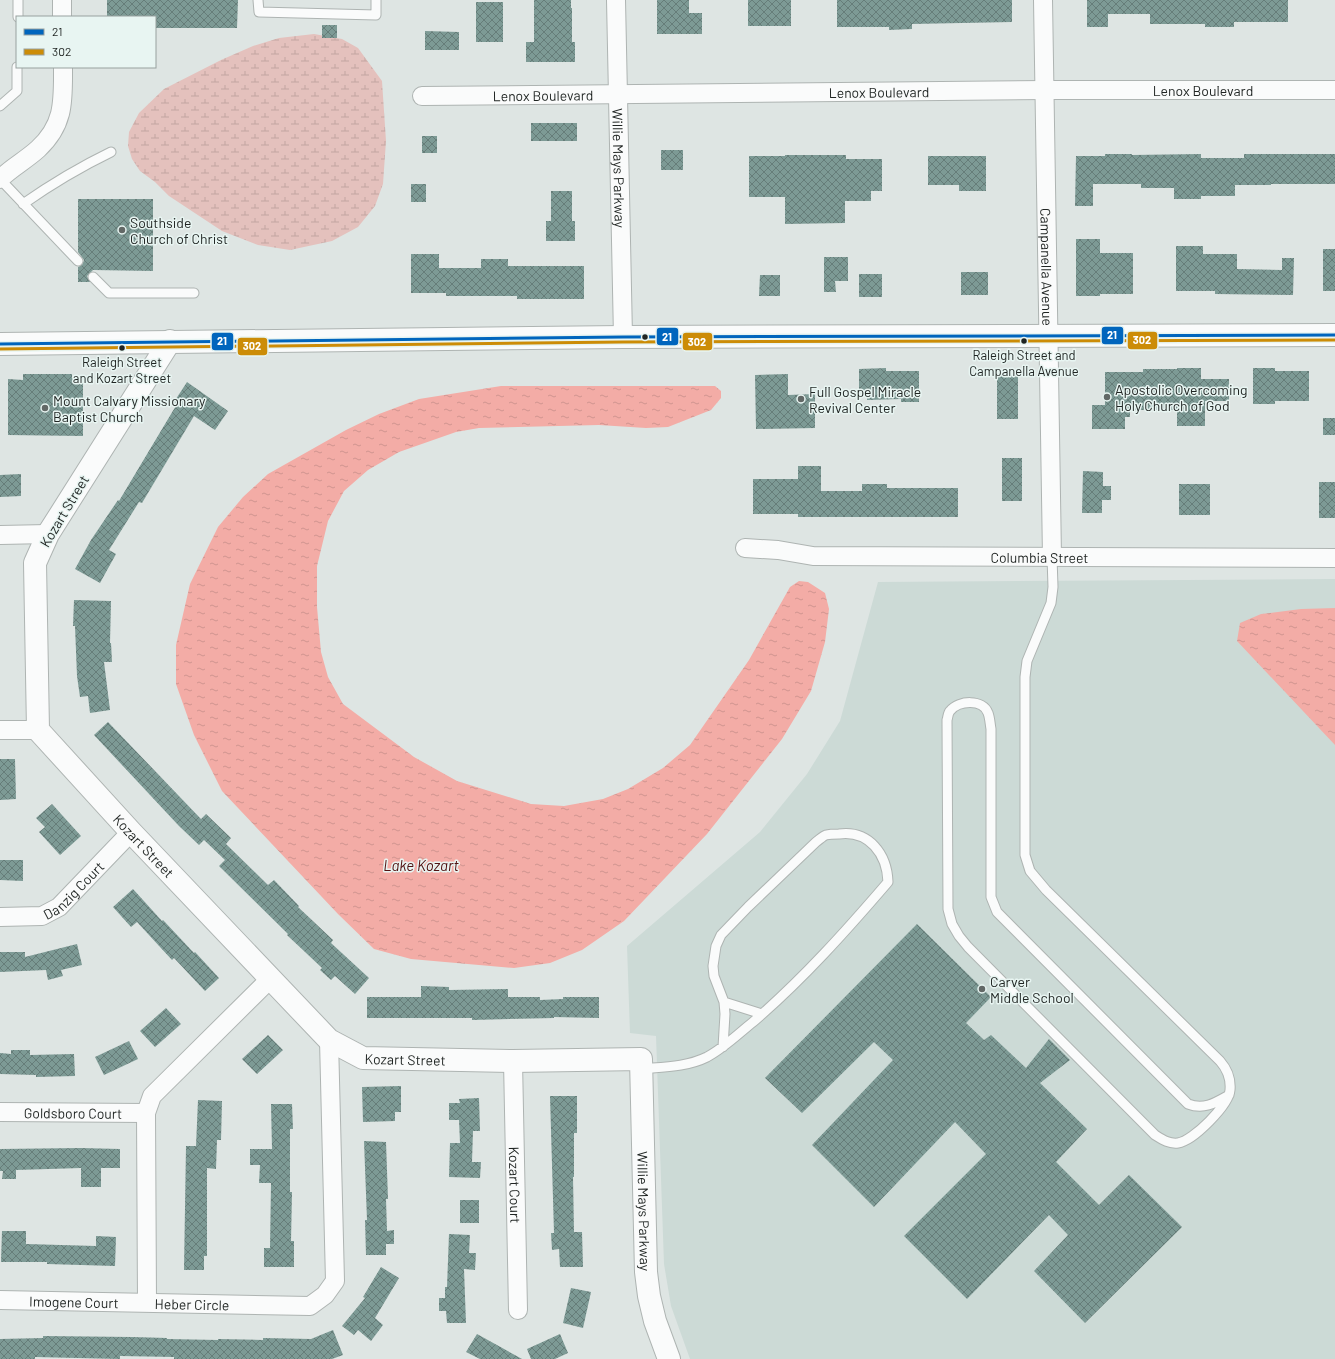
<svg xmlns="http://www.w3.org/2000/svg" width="1335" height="1359" font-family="Barlow,sans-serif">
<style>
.built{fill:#ccdad6}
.wetland{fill:url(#wetland-marsh)}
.water{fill:url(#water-ripples)}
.building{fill:url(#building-cross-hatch)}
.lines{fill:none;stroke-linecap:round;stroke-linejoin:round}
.lane-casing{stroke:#aeb4b2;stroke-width:11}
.street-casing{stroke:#aeb4b2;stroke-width:20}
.secondary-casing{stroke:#aeb4b2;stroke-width:24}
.lane{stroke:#fafbfb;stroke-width:9}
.street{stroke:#fafbfb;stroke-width:18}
.secondary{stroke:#fafbfb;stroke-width:22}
.bus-1-casing{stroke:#e8f5f2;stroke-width:6}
.bus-2-casing{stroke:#e8f5f2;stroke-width:6}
.bus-1{stroke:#0065bd;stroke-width:3}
.bus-2{stroke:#cc8c07;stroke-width:3}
.poi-dot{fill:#626866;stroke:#e8f5f2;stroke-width:1.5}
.bus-dot{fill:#1f2422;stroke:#e8f5f2;stroke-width:1.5}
.labels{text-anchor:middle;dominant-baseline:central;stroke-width:3;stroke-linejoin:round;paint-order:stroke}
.bus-label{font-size:13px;fill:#1f2422;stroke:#e8f5f2}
.street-label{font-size:14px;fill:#1f2422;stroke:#e8f5f2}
.poi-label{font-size:14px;fill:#1f2422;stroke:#e8f5f2;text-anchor:start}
.water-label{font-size:15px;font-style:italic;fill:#511111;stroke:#e8f5f2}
.line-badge{stroke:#e8f5f2;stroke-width:1.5}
.badge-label{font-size:11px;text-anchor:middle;font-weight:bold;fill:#fff}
</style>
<defs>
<pattern id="wetland-marsh" width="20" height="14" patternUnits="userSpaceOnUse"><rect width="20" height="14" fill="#e4c1bd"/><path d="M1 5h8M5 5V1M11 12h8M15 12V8" fill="none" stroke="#c3a6a2"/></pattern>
<pattern id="water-ripples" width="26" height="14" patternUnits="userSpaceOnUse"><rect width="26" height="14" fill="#f3aca6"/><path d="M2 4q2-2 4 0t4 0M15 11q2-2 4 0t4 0" fill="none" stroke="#d0948f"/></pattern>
<pattern id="building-cross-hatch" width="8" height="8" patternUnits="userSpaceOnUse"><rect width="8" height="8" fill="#7d9a95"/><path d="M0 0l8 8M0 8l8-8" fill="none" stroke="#667d79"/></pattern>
</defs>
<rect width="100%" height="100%" fill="#dee5e3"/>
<!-- built -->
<path class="built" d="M1335 579V1359H690L671 1306 664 1264 656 1036 630 1033 627 946 760 832 807 774 840 721 878 582Z"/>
<!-- wetland -->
<path class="wetland" d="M314 34 342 39 358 48 382 81 386 141 383 184 375 206 358 227 332 241 290 250 258 245 222 231 169 196 155 182 140 171 132 159 128 146 129 132 139 113 164 89 221 60 253 46 279 38Z"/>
<!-- water -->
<path class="water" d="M501 386H715L721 391V398L711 410 668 427 646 428 599 425 479 428 456 432 399 452 368 470 344 491 328 521 317 566V607L321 652 328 677 343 704 414 757 457 781 531 804 564 806 603 799 628 789 663 768 690 745 749 660 790 587 799 581 808 582 825 593 829 609 825 642 811 691 782 739 707 834 624 921 582 950 550 963 514 968 411 959 374 949 338 914 222 791 194 735 176 684V645L190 584 218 527 243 497 268 474 346 430 379 414 419 399Z
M1335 608V745L1237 641 1240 623 1261 614 1301 609Z"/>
<!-- building -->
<path class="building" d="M107 0H238L237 28H155V17H107Z
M534 0H571V8H572V42H575V62H526V42H534Z
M657 0H689V13H702V34H657Z
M748 0H791V26H748Z
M837 0H1012V22L912 24V29L889 30V27H837Z
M1087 0H1288V22H1234V27H1205V24H1150V14H1108V27H1087Z
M476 2H503V42H476Z
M322 25H337V38H322Z
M425 31 459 32V50H425Z
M531 123H577V141H531Z
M422 136H437V153H422Z
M661 150H683V170H661Z
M1105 154H1132V155L1201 154V158H1244V154H1335V184H1271V185H1235V196H1201V199H1174V188H1141V184H1093V206H1075L1076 156H1105Z
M785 155H846V159H882V191H871V201H845V223L785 224V197H749V156H785Z
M928 156H986V191H959V185H928Z
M411 184H426V202H411Z
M551 191H572V221H575V241H546V221H551Z
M78 199H153V271L93 270 87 276 90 282H78V267L82 265 84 260 78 252Z
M1076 239H1100V253H1133V294H1100V296H1076Z
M1176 246H1203V254H1237V269L1282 270V258H1294L1293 295 1215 294V291H1176Z
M1323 249H1335V291H1323Z
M411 254H439V268H481V259H508V266H584V299H517V296H446V293H411Z
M824 257H848V281H835L836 292H824Z
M961 272H988V295H961Z
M859 274H882V297H859Z
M760 275H780V296H759Z
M886 368V371H919V402H901V399L867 400V391H859V369Z
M1177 368H1201V379H1229V401H1205V426H1177V410H1130V417H1125V429H1092V405H1105V372H1143V369H1177Z
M1253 368H1275V371H1309V401H1275V404H1253Z
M23 374H72V378H83V436L8 435V379L23 380Z
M788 374V395L815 394V428L756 429 755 375Z
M997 375H1018V419H997Z
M187 382 228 411 215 430 194 416 142 503 139 502 109 550 116 554 100 583 75 569 91 540 118 500 119 501 177 404 174 402Z
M1323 418H1335V435H1323Z
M1002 458H1022V501H1002Z
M798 466H821V491H862V484H887V488H958V517H798V514H753V479H798Z
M1083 471 1103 472V486H1111V500H1102V513H1082Z
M21 474V496L0 497V475Z
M1319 482H1335V518H1319Z
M1179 484H1210V515H1179Z
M74 600 111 601 110 643H111L112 662H104L110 710 90 713 88 696 80 697 77 676 75 626H73Z
M108 722 201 819 206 814 231 838 226 844 268 885 274 880 299 906 298 907 333 940 331 943 369 978 355 994 335 976 331 980 320 970 322 968 287 935 288 934 219 866 225 860 204 840 199 845 179 826 94 735Z
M0 759H15L16 799 0 800Z
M52 804 81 836 60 855 39 832 45 827 36 818Z
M0 860H23V881L0 880Z
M133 889 162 921 163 920 194 953 195 952 219 978 205 991 174 958 172 960 137 922 131 927 113 907Z
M917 924 991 997 966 1023 984 1040 991 1035 1026 1068 1049 1039 1070 1060 1040 1083 1087 1129 1056 1162 1099 1205 1129 1175 1182 1227 1085 1323 1034 1271 1068 1235 1049 1215 967 1299 904 1236 986 1154 955 1122 874 1207 812 1145 893 1060 874 1042 802 1113 765 1078Z
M77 944 82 965 61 970 63 976 48 980 46 970 0 972V952H25V957Z
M421 986 449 987V990L508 989V997H540V1000L563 999V997H599V1018L554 1017V1018L472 1020V1018H367V997H421Z
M166 1008 181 1024 155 1047 140 1031Z
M268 1035 283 1050 257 1074 242 1059Z
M129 1041 138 1059 104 1075 95 1057Z
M11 1050H30V1055L74 1054 75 1076 36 1077V1075L0 1074V1053L11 1054Z
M401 1086V1112H395V1121L363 1122 362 1087Z
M550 1096H577V1133H574V1177H573L574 1232H582L583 1267H560L559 1249 552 1250 551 1233H554Z
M479 1098 480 1131H473L472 1162H481L480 1178 449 1177 450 1143H460L459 1120H449V1103H460L459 1099Z
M198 1100 222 1101 221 1140H217L216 1169 207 1168V1256H204V1270H184L186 1146H196Z
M271 1104H292L293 1129H290V1192H292L291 1241H294V1267H264V1248H270L271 1183H259L260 1165H250V1149H272Z
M364 1141 386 1142 388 1199H386L387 1231 394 1230V1244H386V1255H366L365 1220H367Z
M81 1148 120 1149V1168H101V1187H81V1168L16 1170V1179H2L3 1171H0V1149Z
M460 1200H479V1223H460Z
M2 1231H26V1244L96 1246V1236L116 1237 115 1266 47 1264V1262H1Z
M449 1234 470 1235 469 1253H476L475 1270 464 1269 466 1323H447L446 1311H439V1298H445V1287H447Z
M381 1267 399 1278 375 1318 383 1325 371 1341 358 1330 354 1335 342 1326 365 1298 363 1297Z
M571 1288 591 1292 583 1328 563 1323Z
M333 1330 343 1355 332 1359H174V1357L120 1356V1359L35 1357V1359H0V1339L43 1338V1336L132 1337 167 1338V1339L218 1340V1339L263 1340V1338L311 1339Z
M477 1334 522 1359H480L466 1352Z
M560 1334 568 1353 555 1359H531L527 1349Z"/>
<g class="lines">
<defs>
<path id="lane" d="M258 0 259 12 376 15V0
M18 17V0
M0 106 17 91V67
M0 179 78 261
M23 204C53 183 78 168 111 152
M93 277 109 293H194
M1052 557 1053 587 1051 603 1027 661 1025 677V855L1030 871 1046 890 1220 1061C1227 1069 1231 1079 1230 1090 1229 1105 1193 1141 1178 1143 1169 1144 1163 1140 1155 1135L968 947 959 936 952 924 948 909 947 720C948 717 948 713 950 711 959 700 983 699 988 713 990 718 990 724 991 729V897L997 912 1188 1104C1204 1110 1215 1103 1229 1095
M724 1002 762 1014
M641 1069C663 1067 687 1067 707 1057 724 1048 738 1034 753 1022 802 980 846 931 888 882 887 854 869 830 839 834 835 834 830 834 826 835 823 836 819 840 816 842L748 907 721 935 716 946 713 966 714 976 724 1002 725 1014 723 1047"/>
<g id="street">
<path d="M62 0V17"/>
<path id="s1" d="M616 0 623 337"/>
<path id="s2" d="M1043 0 1052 557"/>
<path id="s3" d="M422 96 1045 90H1335"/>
<path d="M0 179C11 168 26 160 38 149 65 124 63 100 63 67"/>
<path d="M0 535 48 534"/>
<path id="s4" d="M745 548 778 550 813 556 1335 558"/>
<path d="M0 730H38"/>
<path id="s5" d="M0 917 42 916 59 907 131 832"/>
<path id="s6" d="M513 1061 518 1310"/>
<path id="s7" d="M0 1112 146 1113"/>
<path id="s8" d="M0 1300 310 1306 325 1295 335 1281 329 1040"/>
<path d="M147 1302 146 1113 152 1096 270 979"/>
</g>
<g id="secondary">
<path id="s9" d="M170 341 48 534 35 563 38 730 131 832 329 1040 363 1058 513 1061 641 1059 646 1272 649 1296 655 1321 669 1359"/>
<path d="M0 344 623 337 1335 335"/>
</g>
</defs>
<!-- lane casing -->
<use href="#lane" class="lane-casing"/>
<!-- street casing -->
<use href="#street" class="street-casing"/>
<!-- secondary casing -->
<use href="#secondary" class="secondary-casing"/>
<!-- lane -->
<use href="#lane" class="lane"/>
<!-- street -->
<use href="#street" class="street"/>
<!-- secondary -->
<use href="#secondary" class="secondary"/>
<defs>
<path id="bus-1" d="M0 344 623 337 1335 335"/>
<path id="bus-2" d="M0 349 623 342 1335 340"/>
</defs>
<!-- bus-1 casing -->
<use href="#bus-1" class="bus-1-casing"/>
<!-- bus-2 casing -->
<use href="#bus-2" class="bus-2-casing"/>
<!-- bus-1 -->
<use href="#bus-1" class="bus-1"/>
<!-- bus-2 -->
<use href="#bus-2" class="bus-2"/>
</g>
<!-- markers -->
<g class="poi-dot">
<circle cx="122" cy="230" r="4"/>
<circle cx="1107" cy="397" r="4"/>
<circle cx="801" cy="399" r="4"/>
<circle cx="45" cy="408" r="4"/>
<circle cx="982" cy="989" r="4"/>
</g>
<g class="bus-dot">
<circle cx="645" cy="337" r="3.5"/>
<circle cx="1024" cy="341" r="3.5"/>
<circle cx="122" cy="348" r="3.5"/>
</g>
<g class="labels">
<!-- bus labels -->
<g class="bus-label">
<text x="1024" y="355">Raleigh Street and<tspan x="1024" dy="16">Campanella Avenue</tspan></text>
<text x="122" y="362">Raleigh Street<tspan x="122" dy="16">and Kozart Street</tspan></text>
</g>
<!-- street labels -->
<g class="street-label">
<text stroke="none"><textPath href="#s3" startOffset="781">Lenox Boulevard</textPath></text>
<text stroke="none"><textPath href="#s3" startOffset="457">Lenox Boulevard</textPath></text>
<text stroke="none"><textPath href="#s3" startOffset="121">Lenox Boulevard</textPath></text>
<text stroke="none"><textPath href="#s1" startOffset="168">Willie Mays Parkway</textPath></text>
<text stroke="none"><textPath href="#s2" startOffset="267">Campanella Avenue</textPath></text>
<text transform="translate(64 511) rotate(-59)">Kozart Street</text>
<text stroke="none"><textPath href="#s4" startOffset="295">Columbia Street</textPath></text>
<text stroke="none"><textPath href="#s9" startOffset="584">Kozart Street</textPath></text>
<text stroke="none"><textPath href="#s5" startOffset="83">Danzig Court</textPath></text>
<text stroke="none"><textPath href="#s9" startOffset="933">Kozart Street</textPath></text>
<text stroke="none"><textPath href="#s7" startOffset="73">Goldsboro Court</textPath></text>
<text stroke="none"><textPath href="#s6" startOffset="124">Kozart Court</textPath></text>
<text stroke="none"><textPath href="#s9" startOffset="1321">Willie Mays Parkway</textPath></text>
<text stroke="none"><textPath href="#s8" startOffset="74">Imogene Court</textPath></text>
<text stroke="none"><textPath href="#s8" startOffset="192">Heber Circle</textPath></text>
</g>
<!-- poi labels -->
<g class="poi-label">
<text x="130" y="222">Southside<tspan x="130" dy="16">Church of Christ</tspan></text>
<text x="1115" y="389">Apostolic Overcoming<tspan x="1115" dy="16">Holy Church of God</tspan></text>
<text x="809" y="391">Full Gospel Miracle<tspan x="809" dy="16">Revival Center</tspan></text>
<text x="53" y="400">Mount Calvary Missionary<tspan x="53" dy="16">Baptist Church</tspan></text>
<text x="990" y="981">Carver<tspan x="990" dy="16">Middle School</tspan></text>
</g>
<!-- water labels -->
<g class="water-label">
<text x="421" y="865">Lake Kozart</text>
</g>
</g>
<g class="line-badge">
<rect x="1101" y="326" width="23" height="19" rx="4" fill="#0065bd"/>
<rect x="656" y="327" width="23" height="19" rx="4" fill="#0065bd"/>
<rect x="1127" y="331" width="31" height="19" rx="4" fill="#cc8c07"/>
<rect x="211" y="332" width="23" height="19" rx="4" fill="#0065bd"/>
<rect x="682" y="332" width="31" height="19" rx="4" fill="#cc8c07"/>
<rect x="237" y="337" width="31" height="19" rx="4" fill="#cc8c07"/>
</g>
<g class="badge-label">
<text x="1112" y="339">21</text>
<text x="667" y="341">21</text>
<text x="1142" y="344">302</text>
<text x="222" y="345">21</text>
<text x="697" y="346">302</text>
<text x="252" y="350">302</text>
</g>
<!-- legend -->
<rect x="16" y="16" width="140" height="52" fill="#e8f5f2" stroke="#98a19f"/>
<rect x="24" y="29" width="20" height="6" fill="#0065bd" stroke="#98a19f"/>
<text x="52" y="36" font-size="12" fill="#1f2422">21</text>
<rect x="24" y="49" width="20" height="6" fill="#cc8c07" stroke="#98a19f"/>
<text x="52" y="56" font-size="12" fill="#1f2422">302</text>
</svg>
